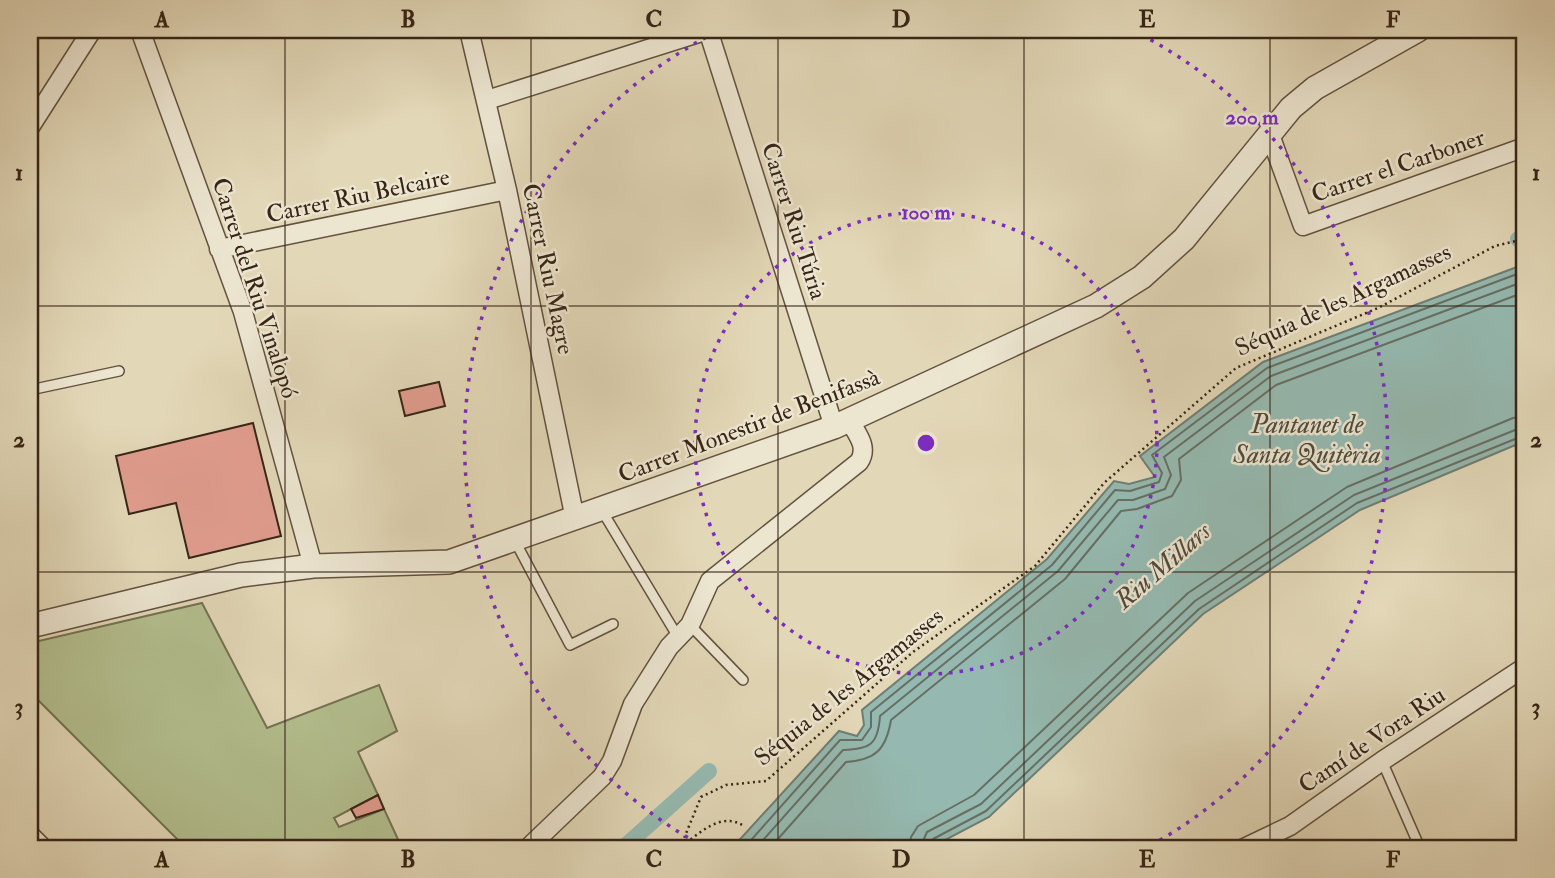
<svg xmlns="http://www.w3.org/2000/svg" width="1555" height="878" font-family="'IM FELL Double Pica',serif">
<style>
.green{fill:#b3be8e;stroke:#757252;stroke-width:2}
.water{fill:#95b9b0;stroke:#6f7e73;stroke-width:2}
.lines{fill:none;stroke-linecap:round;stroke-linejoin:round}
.shore{stroke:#666f64;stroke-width:2}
.canal{stroke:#95b9b0;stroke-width:16}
.building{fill:#e19d8f;stroke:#372517;stroke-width:2}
.service-casing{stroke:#62523f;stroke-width:12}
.minor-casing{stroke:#62523f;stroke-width:21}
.tertiary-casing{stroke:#62523f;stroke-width:26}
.path{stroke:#372517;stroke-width:2.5;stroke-dasharray:2 3.5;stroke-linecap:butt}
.service{stroke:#ece5d0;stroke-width:9}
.minor{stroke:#ece5d0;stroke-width:18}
.tertiary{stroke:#ece5d0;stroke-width:23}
.grid{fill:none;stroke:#372517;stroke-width:2;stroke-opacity:0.55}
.ring{fill:none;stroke:#7b2cbf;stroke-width:3.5;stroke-dasharray:3.5 7}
.labels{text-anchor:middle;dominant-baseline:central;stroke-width:5;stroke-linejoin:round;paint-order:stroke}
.street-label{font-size:24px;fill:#372517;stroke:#ece5d0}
.water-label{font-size:26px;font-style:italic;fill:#4e4a3d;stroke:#ece5d0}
.centre{fill:#7b2cbf;stroke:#ece5d0;stroke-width:3.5}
.ring-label{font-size:21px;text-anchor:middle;font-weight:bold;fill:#7b2cbf;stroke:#ece5d0;stroke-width:5;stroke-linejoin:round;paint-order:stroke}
.neatline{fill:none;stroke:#372517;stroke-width:2.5}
.grid-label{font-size:23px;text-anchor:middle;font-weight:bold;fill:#372517}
</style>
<rect width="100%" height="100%" fill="#e2d7b7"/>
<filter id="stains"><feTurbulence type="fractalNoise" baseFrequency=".00286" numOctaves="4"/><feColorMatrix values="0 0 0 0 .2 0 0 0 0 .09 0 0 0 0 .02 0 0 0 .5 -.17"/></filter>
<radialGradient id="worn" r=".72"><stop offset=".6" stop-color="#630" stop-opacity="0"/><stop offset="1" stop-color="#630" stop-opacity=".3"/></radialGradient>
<!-- green -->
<path class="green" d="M202 603 267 728 379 685 397 731 358 752 378 795 334 818 339 827 384 809 402 848H209L205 844 200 848H186L32 694 30 696V643Z"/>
<!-- water -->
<path class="water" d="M1525 264V441L1360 510 1203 614 989 817 930 848H732L839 731 857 736 864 725 862 710 1047 559 1114 481 1129 484 1155 477 1140 456 1263 362Z"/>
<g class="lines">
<!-- shore -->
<path class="shore" d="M744 848 840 740H862L871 727V712L1052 565 1115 490 1130 491 1159 482 1162 473 1152 455 1267 368 1525 271
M756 848 843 750C870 749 878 745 880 716L1058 571 1118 500H1133L1165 489 1171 475 1164 457 1271 376 1525 281
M770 848 846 762C875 760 886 750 891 720L1065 579 1121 511 1137 509 1172 496 1181 480 1179 459 1276 385 1525 292
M909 848 911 837 918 826 974 795 1188 593 1347 487 1513 418 1525 416
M920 848 927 832 981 804 1195 601 1354 495 1525 426
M928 848 933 839 986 811 1199 609 1357 503 1525 435"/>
<!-- canal -->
<path class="canal" d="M1518 239 1525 236
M623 848 709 771"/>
</g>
<!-- building -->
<path class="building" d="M439 382 445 406 405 416 399 391Z
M253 423 281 536 189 558 176 503 129 514 116 456Z
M378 795 384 809 356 818 351 809Z"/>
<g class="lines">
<defs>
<path id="service" d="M30 390 119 371
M601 509 678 637
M515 541 570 645 613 624
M690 625 743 680
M1382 761 1420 848"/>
<path id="minor" d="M140 30 243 312 313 566
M469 30 507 190 575 519
M487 100 708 30 834 427
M30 127 92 30
M1269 132 1303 226 1525 147
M219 249 507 190
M30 835 43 848
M528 848 602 777 612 761 633 704 669 647 690 625 710 581 859 462C869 447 857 434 849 420
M1244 848 1290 826 1382 761 1525 667"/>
<path id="tertiary" d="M30 626 241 575 313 566 449 562 834 427 1096 306 1142 277 1184 239 1291 108 1315 88 1418 30"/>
</defs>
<!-- service casing -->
<use href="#service" class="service-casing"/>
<!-- minor casing -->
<use href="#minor" class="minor-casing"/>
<!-- tertiary casing -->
<use href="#tertiary" class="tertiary-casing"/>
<!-- path -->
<path class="path" d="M682 846C700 833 721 811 744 826
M680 848 701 797 726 785 766 781 913 652 1035 566 1104 483 1236 368 1378 308 1495 246 1525 239"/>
<!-- service -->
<use href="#service" class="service"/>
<!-- minor -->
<use href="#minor" class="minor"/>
<!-- tertiary -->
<use href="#tertiary" class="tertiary"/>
</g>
<!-- grid -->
<path class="grid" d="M285 30V848M531 30V848M778 30V848M1024 30V848M1270 30V848M30 306H1525M30 572H1525"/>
<!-- distance rings -->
<g class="ring">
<circle cx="926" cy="443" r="231"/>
<path d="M706 848A461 461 0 0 1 720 30M1132 30A461 461 0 0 1 1146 848"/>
</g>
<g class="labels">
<!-- street labels -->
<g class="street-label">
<text transform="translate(1398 166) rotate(-19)">Carrer el Carboner</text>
<text transform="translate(358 196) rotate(-12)">Carrer Riu Belcaire</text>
<text transform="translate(794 221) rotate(72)">Carrer Riu Túria</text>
<text transform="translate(548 269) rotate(78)">Carrer Riu Magre</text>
<text transform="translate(255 288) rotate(72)">Carrer del Riu Vinalopó</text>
<text transform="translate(1343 300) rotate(-25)">Séquia de les Argamasses</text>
<text transform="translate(749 426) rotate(-21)">Carrer Monestir de Benifassà</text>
<text transform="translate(849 687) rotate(-39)">Séquia de les Argamasses</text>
<text transform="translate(1372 740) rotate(-34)">Camí de Vora Riu</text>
</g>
<!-- water labels -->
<g class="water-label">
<text x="1307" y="425">Pantanet de<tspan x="1307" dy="30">Santa Quitèria</tspan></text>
<text transform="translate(1163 566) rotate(-41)">Riu Millars</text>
</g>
</g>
<circle cx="926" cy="443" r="10" class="centre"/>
<g class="ring-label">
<text x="1252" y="124">200 m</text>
<text x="926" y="219">100 m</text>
</g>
<!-- margin -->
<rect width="1555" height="878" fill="none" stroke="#e2d7b7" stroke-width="77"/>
<rect x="38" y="38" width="1478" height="802" class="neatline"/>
<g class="grid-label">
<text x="162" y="27">A</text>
<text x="408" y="27">B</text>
<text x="654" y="27">C</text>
<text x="901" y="27">D</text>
<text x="1147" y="27">E</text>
<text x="1393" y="27">F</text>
<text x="19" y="180">1</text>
<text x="1536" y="180">1</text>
<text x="19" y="447">2</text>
<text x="1536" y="447">2</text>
<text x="19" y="714">3</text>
<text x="1536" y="714">3</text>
<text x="162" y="867">A</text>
<text x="408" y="867">B</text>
<text x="654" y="867">C</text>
<text x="901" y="867">D</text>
<text x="1147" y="867">E</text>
<text x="1393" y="867">F</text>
</g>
<rect width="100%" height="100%" filter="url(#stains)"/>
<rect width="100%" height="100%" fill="url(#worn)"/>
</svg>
